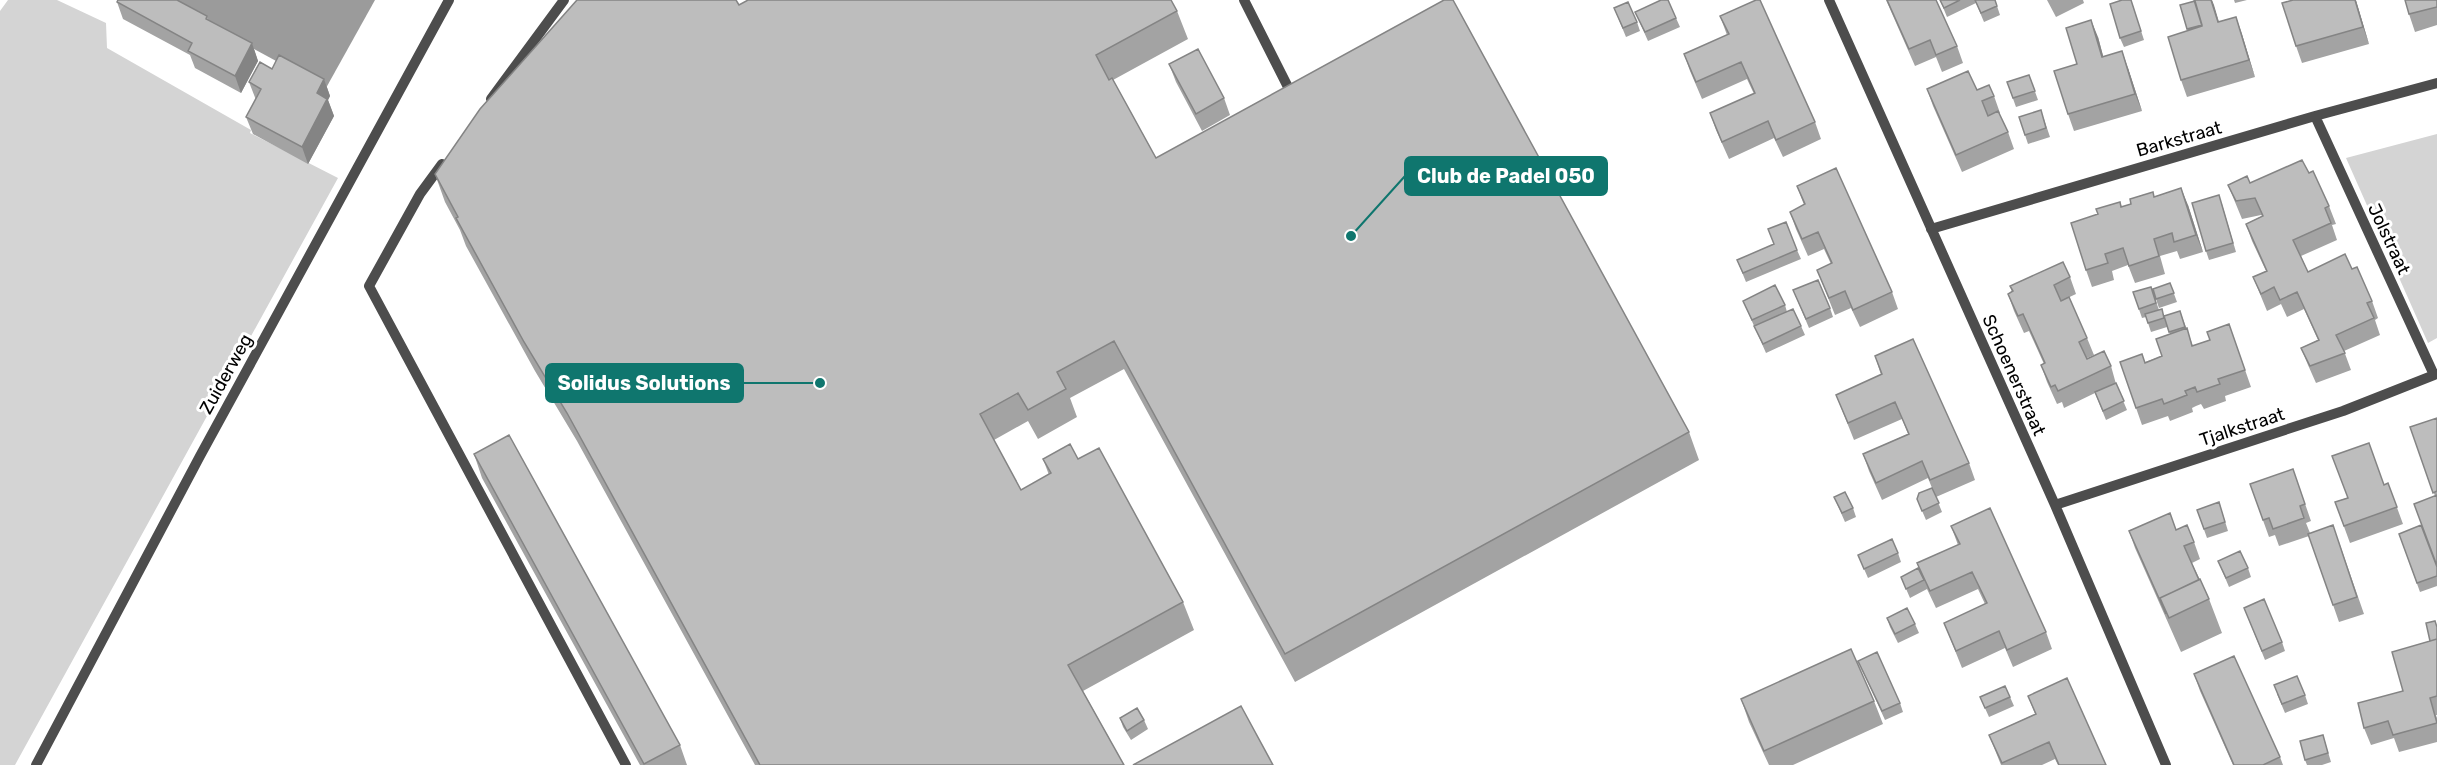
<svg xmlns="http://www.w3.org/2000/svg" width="2437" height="765" font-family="Rubik,sans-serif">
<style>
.green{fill:#d4d4d4}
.water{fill:#9b9b9b}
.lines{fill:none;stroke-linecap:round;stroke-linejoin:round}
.minor{stroke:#4d4d4d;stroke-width:10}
.wall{fill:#a3a3a3}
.shaded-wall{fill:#848484}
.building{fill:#bdbdbd;stroke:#848484;stroke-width:1.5}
.labels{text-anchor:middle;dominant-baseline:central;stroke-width:6;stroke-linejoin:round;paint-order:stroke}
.street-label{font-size:18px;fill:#000;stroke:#fff}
.leader{fill:none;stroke:#0f766e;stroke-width:2}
.callout-dot{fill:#0f766e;stroke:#fff;stroke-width:2}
.callout{fill:#0f766e;stroke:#0f766e;stroke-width:2}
.callout-label{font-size:20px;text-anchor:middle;font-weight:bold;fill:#fff}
</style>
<rect width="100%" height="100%" fill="#fff"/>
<!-- green -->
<path class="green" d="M8 0H57L106 23 107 48 251 130 250 133 338 178 15 765H0V11Z
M2437 134V338L2428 343 2346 158Z"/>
<!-- water -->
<path class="water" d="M164 0H375L326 88Z"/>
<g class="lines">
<!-- minor -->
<path class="minor" d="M1244 0 1291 93
M1829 0 2055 505 2166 765
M491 99 564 0
M2315 116 2434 375
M442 164 420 194 369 286 626 765
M1931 229 2315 116 2437 83
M2055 505 2343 411 2437 374
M36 765 200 456 449 0"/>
</g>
<!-- wall -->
<path class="wall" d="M1886 0H1936L1957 46 1963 63 1942 72 1936 57 1915 66Z
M1940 0H1995L2000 15 1984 22 1976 3 1947 17Z
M2047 0H2083L2084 3 2056 17Z
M2131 0 2144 40 2124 47 2120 38Z
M2234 0H2247L2235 3Z
M2355 0H2356L2369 44 2302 63 2296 46Z
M2437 0V25L2415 32 2409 14Z
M117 2 207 16 209 20 252 43 258 61 241 93 195 68 190 55 123 19Z
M739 5 1177 11 1188 39 1113 80 1156 158 1689 432 1699 460 1295 682 1124 369 1070 398 1077 417 1038 439 1028 421 994 440 1021 490 1049 475 1043 459H1078L1183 602 1194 630 1083 691 1124 765H755L577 441 535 371 466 246 460 230 445 202 435 174Z
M2180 5 2219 22 2236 17 2255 77 2187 97 2181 80 2188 31Z
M1614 8 1637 22 1640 31 1626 37Z
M1635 12 1676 18 1680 27 1648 41Z
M1720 16 1815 122 1821 139 1783 157 1774 138 1729 159 1716 130 1710 113 1754 94 1747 79 1702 99 1690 71 1684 54 1727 35Z
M2098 37 2103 56 2128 68 2142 111 2074 131 2068 114 2077 64Z
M1169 64 1224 98 1230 115 1202 131 1176 82Z
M272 69 324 79 330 96 328 100 334 116 308 164 253 134 246 117 256 100 249 82Z
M2029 75 2038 100 2016 107 2007 82Z
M1927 89 1977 90 1994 96 2000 113 1999 114 2008 132 2014 149 1962 172 1933 106Z
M2044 119 2050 137 2028 144 2025 135Z
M2309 173 2329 206 2336 224 2332 225 2337 240 2301 256 2308 272 2352 269 2372 301 2378 318 2375 320 2380 335 2344 351 2351 370 2316 383 2308 365 2301 348 2318 340 2304 309 2287 317 2281 304 2267 311 2253 277 2266 271 2252 241 2246 224 2262 216 2261 215 2242 219 2228 185 2250 183Z
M1797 186 1892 292 1898 309 1860 327 1851 308 1835 315 1817 270 1831 264 1824 249 1808 256 1796 229 1790 212 1804 205Z
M2155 197 2188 205 2203 252 2180 259 2177 251 2160 256 2165 274 2135 283 2128 265 2112 271 2114 280 2092 287 2086 270 2098 214 2120 202 2122 207Z
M2222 204 2236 252 2209 260 2206 251Z
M1768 229 1797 250 1801 259 1746 282 1737 260 1774 244Z
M2070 277 2076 294 2061 301 2087 338 2094 355 2087 358 2111 366 2116 384 2127 410 2106 420 2095 393 2064 408 2062 402 2057 404 2047 382 2041 365 2044 364 2029 331 2024 333 2014 311 2008 294 2012 292 2010 286Z
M2170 283 2177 302 2159 308 2156 299Z
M2151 287 2159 310 2164 316 2180 311 2193 346 2210 340 2229 324 2251 387 2225 396 2226 401 2204 409 2201 404 2196 406 2192 408 2193 412 2170 421 2168 416 2142 425 2120 362H2145L2162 356 2170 334 2167 327 2151 332 2146 317 2142 318 2133 292Z
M1793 290 1830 308 1833 317 1809 328Z
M1743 301 1785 305 1787 312 1801 326 1805 335 1766 353Z
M1875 356 1969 463 1975 480 1936 497 1942 512 1926 520 1917 499 1932 488 1928 478 1882 500 1869 471 1863 454 1908 434 1902 419 1854 440 1836 395 1881 375Z
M2437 418V586L2420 592 2399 534 2432 554 2435 496 2410 427Z
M474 454 680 745 687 765H640L482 478Z
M2293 469 2311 521 2306 523 2310 533 2339 542 2364 614 2339 622 2309 536 2279 546 2275 535 2269 537 2250 484Z
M2388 483 2403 524 2350 543 2335 502Z
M1834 497 1853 508 1856 517 1845 522Z
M2219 502 2228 531 2207 538 2197 510Z
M1951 526 2046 632 2052 649 2013 667 2005 648 1962 668 1944 623 1985 604 1978 589 1936 608 1927 589 1910 598 1901 577 1920 572 1958 545Z
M2176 530 2194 542 2200 559 2192 563 2209 599 2222 633 2181 652 2135 548 2129 531Z
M1898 553 1901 562 1868 578 1858 555Z
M2218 561 2248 568 2251 577 2229 587Z
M2244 608 2282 642 2285 651 2265 660Z
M1887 618 1915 624 1919 633 1898 643 1890 627Z
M2437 627V715H2436L2437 718V742L2399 752 2394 738 2371 745 2364 728 2403 691 2430 641Z
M1858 661 1900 703 1903 712 1885 720Z
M2194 674 2280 757 2283 765H2233L2200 691Z
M2277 694 2305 695 2308 704 2285 713Z
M2028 696 2106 765H2058L2055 759 2042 765H2001L1989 735 2035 714Z
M1980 697H2010L2014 706 1989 717Z
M1741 699 1874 701 1883 724 1793 765H1769L1749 722Z
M1120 718 1144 720 1148 729 1131 740 1123 727Z
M2323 735 2331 762 2322 765H2307L2305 760Z"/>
<!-- shaded-wall -->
<path class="shaded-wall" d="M2211 0H2212L2214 5 2224 39Z
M2355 0 2356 1 2369 44 2363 27Z
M2236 17 2242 34 2255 77 2249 60Z
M2091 20 2098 37 2108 74 2102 57Z
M252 43 258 61 241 93 235 76Z
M2122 51 2128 68 2142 111 2135 94Z
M324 79 330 96 328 100 334 116 308 164 302 147 317 93Z
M2181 188 2188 205 2203 252 2196 235Z"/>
<!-- building -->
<path class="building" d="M118 0H177L207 16 206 19 252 43 235 76 188 51 192 43 117 2Z
M577 0H736L739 5 748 0H1171L1177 11 1096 55 1109 80 1112 78 1156 158 1444 0H1453L1689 432 1285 654 1114 341 1057 372 1066 389 1028 410 1018 393 980 414 1021 490 1051 473 1043 459 1070 444 1078 459 1099 448 1183 602 1068 665 1124 765H760L567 413 524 342 456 218 458 217 435 174 480 109Z
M1661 0H1668L1676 18 1645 32 1635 12Z
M1756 0H1760L1815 122 1776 140 1768 121 1722 142 1710 113 1755 93 1741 62 1696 82 1684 54 1729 34 1720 16Z
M1887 0H1936L1957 46 1936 55 1930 40 1909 49Z
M1940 0H1960L1944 8Z
M1975 0H1995L1997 6 1981 13Z
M2122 0H2131L2141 31 2120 38 2110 4Z
M2194 0H2211L2218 22 2236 17 2249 60 2181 80 2168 37 2202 26Z
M2293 0H2355L2363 27 2296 46 2282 3Z
M2405 0H2437V7L2409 14Z
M2195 1 2202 25 2187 29 2180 5Z
M1628 2 1637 22 1623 28 1614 8Z
M2091 20 2102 57 2122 51 2135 94 2068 114 2054 71 2077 64 2066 28Z
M1198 49 1224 98 1196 114 1169 64Z
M279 55 324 79 317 93 327 99 302 147 246 117 261 89 249 82 260 62 272 69Z
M1968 71 1977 90 1989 85 1994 96 1982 101 1988 116 1998 111 2008 132 1956 155 1927 89Z
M2029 75 2035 91 2013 98 2007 82Z
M2041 110 2046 128 2025 135 2019 117Z
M2302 160 2309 173 2313 171 2329 206 2325 208 2331 223 2293 240 2300 255 2308 272 2345 254 2352 269 2357 267 2372 301 2367 303 2374 318 2336 335 2345 353 2310 366 2301 348 2319 340 2297 292 2280 300 2274 287 2261 294 2253 277 2267 271 2246 224 2263 216 2255 198 2236 201 2228 185 2247 176 2250 183Z
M1836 168 1892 292 1853 310 1845 291 1829 298 1817 270 1832 263 1818 232 1802 239 1790 212 1805 204 1797 186Z
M2181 188 2196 235 2174 242 2172 233 2154 239 2159 256 2129 266 2123 248 2105 254 2108 263 2086 270 2071 223 2098 214 2096 209 2120 202 2121 207 2131 204 2130 199 2153 192 2154 197Z
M2219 195 2233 243 2206 251 2192 203Z
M1786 222 1797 250 1743 273 1737 260 1774 244 1768 229Z
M2063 262 2070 277 2054 285 2061 301 2069 297 2087 338 2079 342 2087 359 2104 351 2111 366 2058 391 2055 385 2051 387 2041 365 2045 363 2023 314 2018 316 2008 294 2013 291 2010 286Z
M1818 280 1830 308 1806 319 1793 290Z
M2170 283 2174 293 2156 299 2153 289Z
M1775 285 1785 305 1752 320 1743 301Z
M2151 287 2156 303 2139 309 2133 292Z
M1793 309 1801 326 1763 344 1754 326Z
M2162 309 2164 318 2148 323 2145 314Z
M2180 311 2185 327 2169 332 2164 316Z
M2229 324 2245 370 2218 379 2220 384 2197 392 2195 387 2185 391 2187 395 2164 404 2162 399 2136 408 2120 362 2142 354 2145 363 2162 356 2156 339 2187 328 2192 346 2210 340 2207 332Z
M1913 339 1969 463 1930 480 1922 461 1876 483 1863 454 1909 434 1895 402 1848 423 1836 395 1882 374 1875 356Z
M2116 383 2124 401 2103 411 2095 392Z
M2437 418V491L2433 493 2410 427Z
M509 435 680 745 644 764 474 454Z
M2369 443 2384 485 2388 483 2397 507 2344 526 2335 502 2348 498 2332 456Z
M2293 469 2305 504 2300 506 2304 518 2273 529 2269 518 2263 520 2250 484Z
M1932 488 1939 503 1922 511 1917 499 1919 493Z
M1845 492 1853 508 1842 513 1834 497Z
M2437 495V566L2414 504Z
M2219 502 2225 522 2204 529 2197 510Z
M1990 508 2046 632 2007 650 1999 631 1956 651 1944 623 1987 603 1972 572 1930 591 1917 563 1960 544 1951 526Z
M2170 513 2176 530 2187 525 2194 542 2184 546 2199 580 2160 598 2166 614 2129 531Z
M2333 525 2357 597 2333 605 2308 534Z
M2421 525 2437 567V576L2417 583 2399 534Z
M1892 539 1898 553 1864 569 1858 555Z
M2240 551 2248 568 2226 578 2218 561Z
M1918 568 1924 580 1906 589 1901 577Z
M2200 579 2209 599 2169 618 2160 598Z
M2264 599 2282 642 2262 651 2244 608Z
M1907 608 1915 624 1895 634 1887 618Z
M2435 621 2437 627V639L2430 641 2426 623Z
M2437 639V696L2430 698 2437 723 2393 735 2388 721 2364 728 2358 703 2403 691 2392 652Z
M1851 649 1874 701 1764 751 1741 699Z
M1877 652 1900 703 1882 711 1858 661Z
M2234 656 2280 757 2263 765H2234L2194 674Z
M2297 676 2305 695 2282 704 2274 685Z
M2067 678 2106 765H2059L2049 742 2002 763 1989 735 2036 714 2028 696Z
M2005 686 2010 697 1985 708 1980 697Z
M1241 706 1273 765H1133Z
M1137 708 1144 720 1127 731 1120 718Z
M2323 735 2328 753 2305 760 2300 741Z"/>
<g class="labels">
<!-- street labels -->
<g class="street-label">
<text transform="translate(2179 139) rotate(-16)">Barkstraat</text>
<text transform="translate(2389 239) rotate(65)">Jolstraat</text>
<text transform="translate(226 374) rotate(-61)">Zuiderweg</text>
<text transform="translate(2014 375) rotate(66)">Schoenerstraat</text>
<text transform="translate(2242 427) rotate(-18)">Tjalkstraat</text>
</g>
</g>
<!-- callouts -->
<path class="leader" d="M1351 236L1405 176M820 383L743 383"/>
<g class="callout-dot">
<circle cx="1351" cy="236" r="6"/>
<circle cx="820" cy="383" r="6"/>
</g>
<g class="callout">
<rect x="1405" y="157" width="202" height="38" rx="6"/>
<rect x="546" y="364" width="197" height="38" rx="6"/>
</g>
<g class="callout-label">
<text x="1506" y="183">Club de Padel 050</text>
<text x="644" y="390">Solidus Solutions</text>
</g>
</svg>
